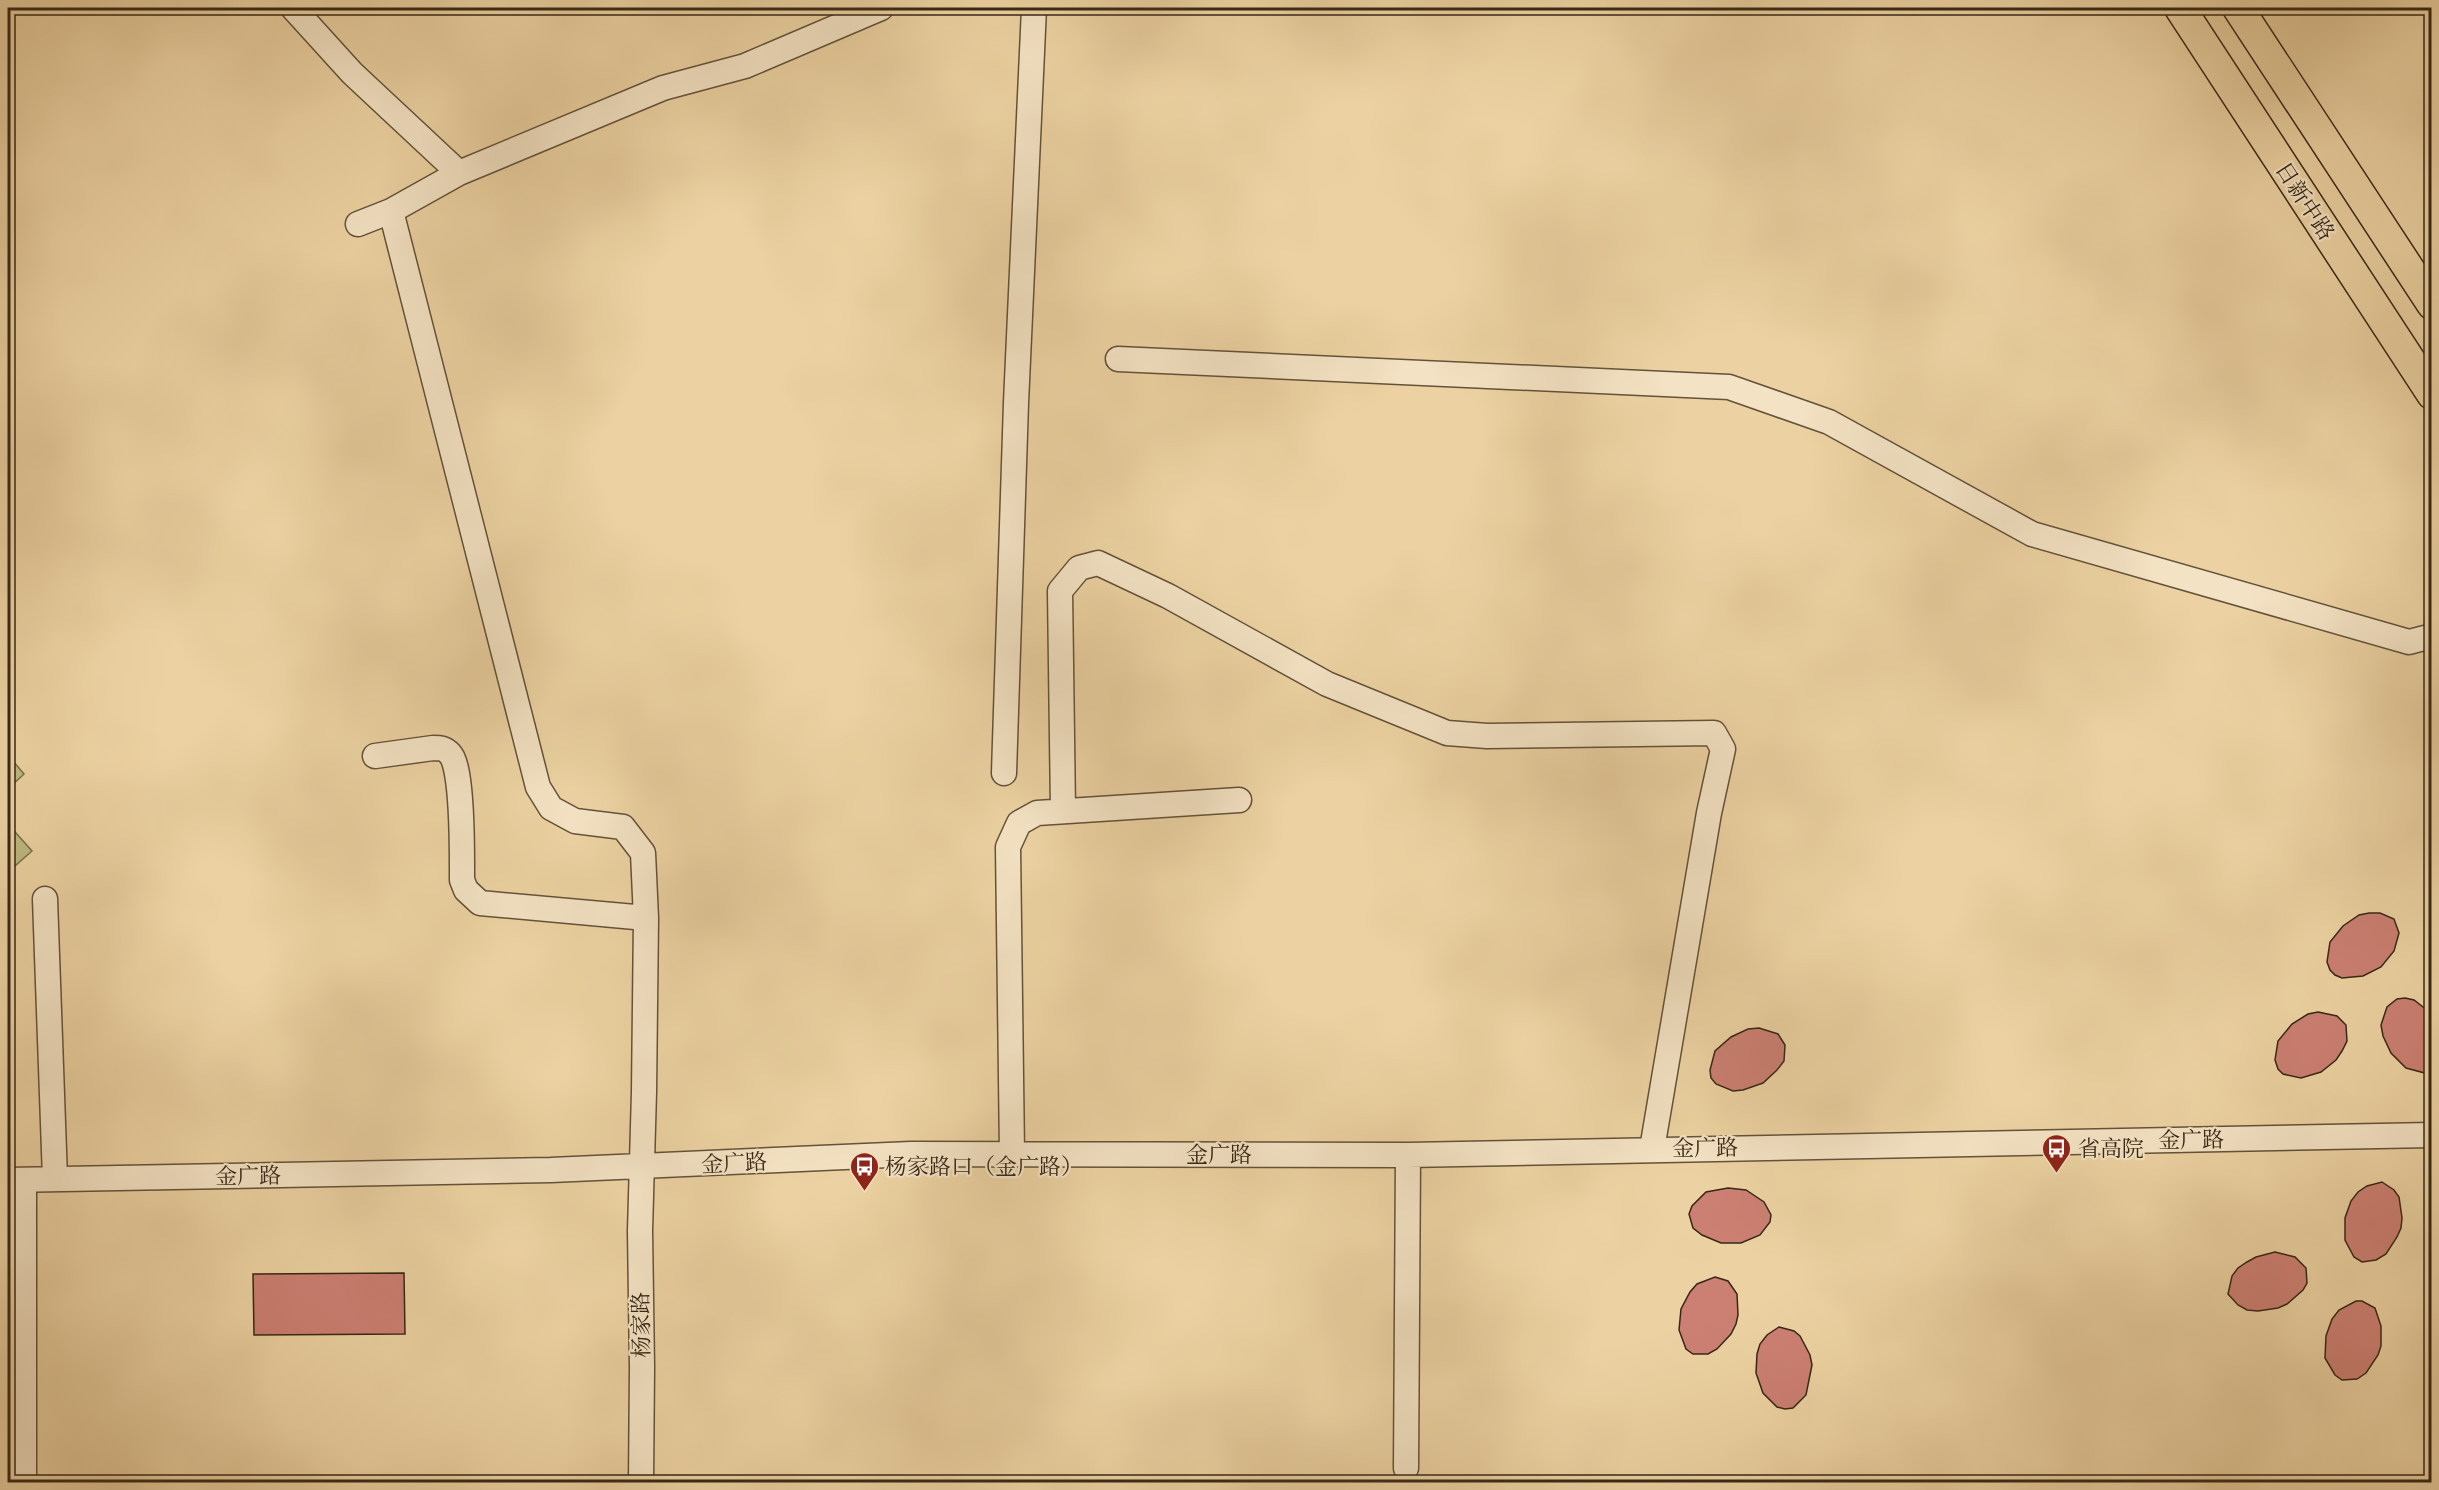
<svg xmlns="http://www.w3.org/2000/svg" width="2439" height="1490" font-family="'IM FELL Great Primer','Noto Serif SC',serif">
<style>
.green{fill:#beba80;stroke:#7a714c;stroke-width:1.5}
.building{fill:#cc8073;stroke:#372817;stroke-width:1.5}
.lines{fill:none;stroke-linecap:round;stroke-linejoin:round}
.minor-casing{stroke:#64523a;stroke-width:27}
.major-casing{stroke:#372817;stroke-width:33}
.minor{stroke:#f3e2c3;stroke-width:24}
.major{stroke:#ecd2a2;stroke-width:30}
.labels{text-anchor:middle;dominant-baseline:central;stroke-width:4.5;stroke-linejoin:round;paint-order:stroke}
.street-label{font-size:22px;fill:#372817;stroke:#f3e2c3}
.poi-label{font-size:22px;fill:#372817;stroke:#f3e2c3;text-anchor:start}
</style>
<rect width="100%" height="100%" fill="#ecd2a2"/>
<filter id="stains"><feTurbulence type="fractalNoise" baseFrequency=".00333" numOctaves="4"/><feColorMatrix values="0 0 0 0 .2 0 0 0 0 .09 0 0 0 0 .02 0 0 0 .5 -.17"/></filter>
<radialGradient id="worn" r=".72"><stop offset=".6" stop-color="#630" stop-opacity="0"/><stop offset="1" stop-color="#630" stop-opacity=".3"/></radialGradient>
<!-- green -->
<path class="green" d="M8 755 24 774 8 789Z
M8 824 32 851 8 872Z"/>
<!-- building -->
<path class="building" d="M2369 913H2380L2394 919 2399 933 2394 951 2381 967 2363 976 2342 978 2335 975 2330 970 2327 962 2330 942 2343 926 2359 915Z
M2405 998 2414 1000 2432 1014V1075L2406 1068 2391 1053 2383 1036 2381 1025 2387 1007 2397 999Z
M2318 1012 2337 1016 2346 1025 2347 1041 2342 1051 2336 1060 2321 1072 2301 1078 2283 1074 2278 1069 2275 1060 2278 1041 2292 1024 2308 1014Z
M1759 1028 1778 1034 1785 1045 1784 1061 1777 1070 1763 1083 1743 1090 1733 1091 1716 1084 1711 1078 1710 1070 1715 1051 1731 1037 1748 1029Z
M2382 1182 2394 1190 2399 1197 2402 1218 2401 1228 2397 1237 2386 1254 2376 1260 2362 1262 2354 1257 2345 1240V1218L2351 1201 2358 1192 2367 1186Z
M1728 1188 1746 1190 1764 1202 1771 1215 1770 1222 1760 1235 1741 1243H1721L1702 1235 1693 1228 1689 1214 1692 1206 1706 1192Z
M2275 1252 2295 1257 2306 1268 2307 1283 2303 1290 2287 1304 2278 1308 2258 1311 2247 1310 2238 1305 2228 1294 2232 1276 2238 1268 2247 1262 2256 1257Z
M404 1273 405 1334 254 1335 253 1274Z
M1715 1277 1728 1281 1737 1294 1738 1315 1736 1324 1731 1334 1717 1349 1708 1354H1693L1686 1349 1679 1330 1681 1309 1690 1292 1697 1284Z
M2356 1301H2362L2375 1308 2381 1326V1346L2378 1355 2366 1373 2357 1379 2342 1380 2335 1375 2325 1358 2326 1336 2332 1319 2339 1310Z
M1779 1327 1794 1331 1800 1336 1810 1355 1812 1365 1806 1395 1793 1408 1785 1409 1777 1407 1763 1393 1756 1373 1757 1354 1760 1344 1767 1335Z"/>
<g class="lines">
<defs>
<path id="minor" d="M293 8 352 73 459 173
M391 211 538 787 551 808 575 821 623 827 643 853 646 918 644 1092 640 1231 642 1367 641 1482
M358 224 391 211 459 173 663 88 745 66 881 8
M1118 359 1729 387 1829 422 2032 534 2409 642 2432 636
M375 756 433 748C440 748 445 748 450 754 463 766 462 858 462 880L466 890 480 903 646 918
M1004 773 1016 403 1034 8
M1063 811 1060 591 1079 568 1098 563 1168 596 1327 684 1447 733 1487 736 1714 733 1723 749 1709 813 1652 1149
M45 899 55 1179
M1012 1154 1008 847 1019 823 1037 813 1239 800
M8 1180 551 1170 911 1154 1408 1155 2432 1135
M1406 1468 1408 1155
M24 1482V1180"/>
<path id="major" d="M2180 8 2432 394
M2238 8 2432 304"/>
</defs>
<!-- minor casing -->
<use href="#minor" class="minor-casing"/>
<!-- major casing -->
<use href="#major" class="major-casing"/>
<!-- minor -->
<use href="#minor" class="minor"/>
<!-- major -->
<use href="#major" class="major"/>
</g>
<!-- icons -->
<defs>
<symbol id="bus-pin" viewBox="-11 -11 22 30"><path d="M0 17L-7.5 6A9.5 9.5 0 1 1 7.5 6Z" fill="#8f2418" stroke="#f3e2c3"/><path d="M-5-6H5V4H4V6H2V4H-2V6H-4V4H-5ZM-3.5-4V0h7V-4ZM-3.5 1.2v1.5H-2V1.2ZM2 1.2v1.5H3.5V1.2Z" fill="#fff"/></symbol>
</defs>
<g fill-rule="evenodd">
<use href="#bus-pin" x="2040" y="1132" width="33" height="45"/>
<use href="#bus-pin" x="848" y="1150" width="33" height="45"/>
</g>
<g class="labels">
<!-- street labels -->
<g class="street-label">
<text transform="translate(2305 201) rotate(57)">日新中路</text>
<text transform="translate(2191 1140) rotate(-1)">金广路</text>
<text transform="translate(1705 1148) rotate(-1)">金广路</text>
<text x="1219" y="1154">金广路</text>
<text transform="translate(734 1163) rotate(-3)">金广路</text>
<text transform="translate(248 1176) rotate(-1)">金广路</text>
<text transform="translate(641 1325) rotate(-91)">杨家路</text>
</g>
<!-- poi labels -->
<g class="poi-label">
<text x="2078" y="1148">省高院</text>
<text x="885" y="1166">杨家路口（金广路）</text>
</g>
</g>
<!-- margin -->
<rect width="2439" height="1490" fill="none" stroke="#ecd2a2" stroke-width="30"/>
<rect x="9" y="9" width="2421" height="1472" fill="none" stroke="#372817" stroke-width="3"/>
<rect x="15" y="15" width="2409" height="1460" fill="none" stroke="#372817" stroke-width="1.5"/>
<rect width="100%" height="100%" filter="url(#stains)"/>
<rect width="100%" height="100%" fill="url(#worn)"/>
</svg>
